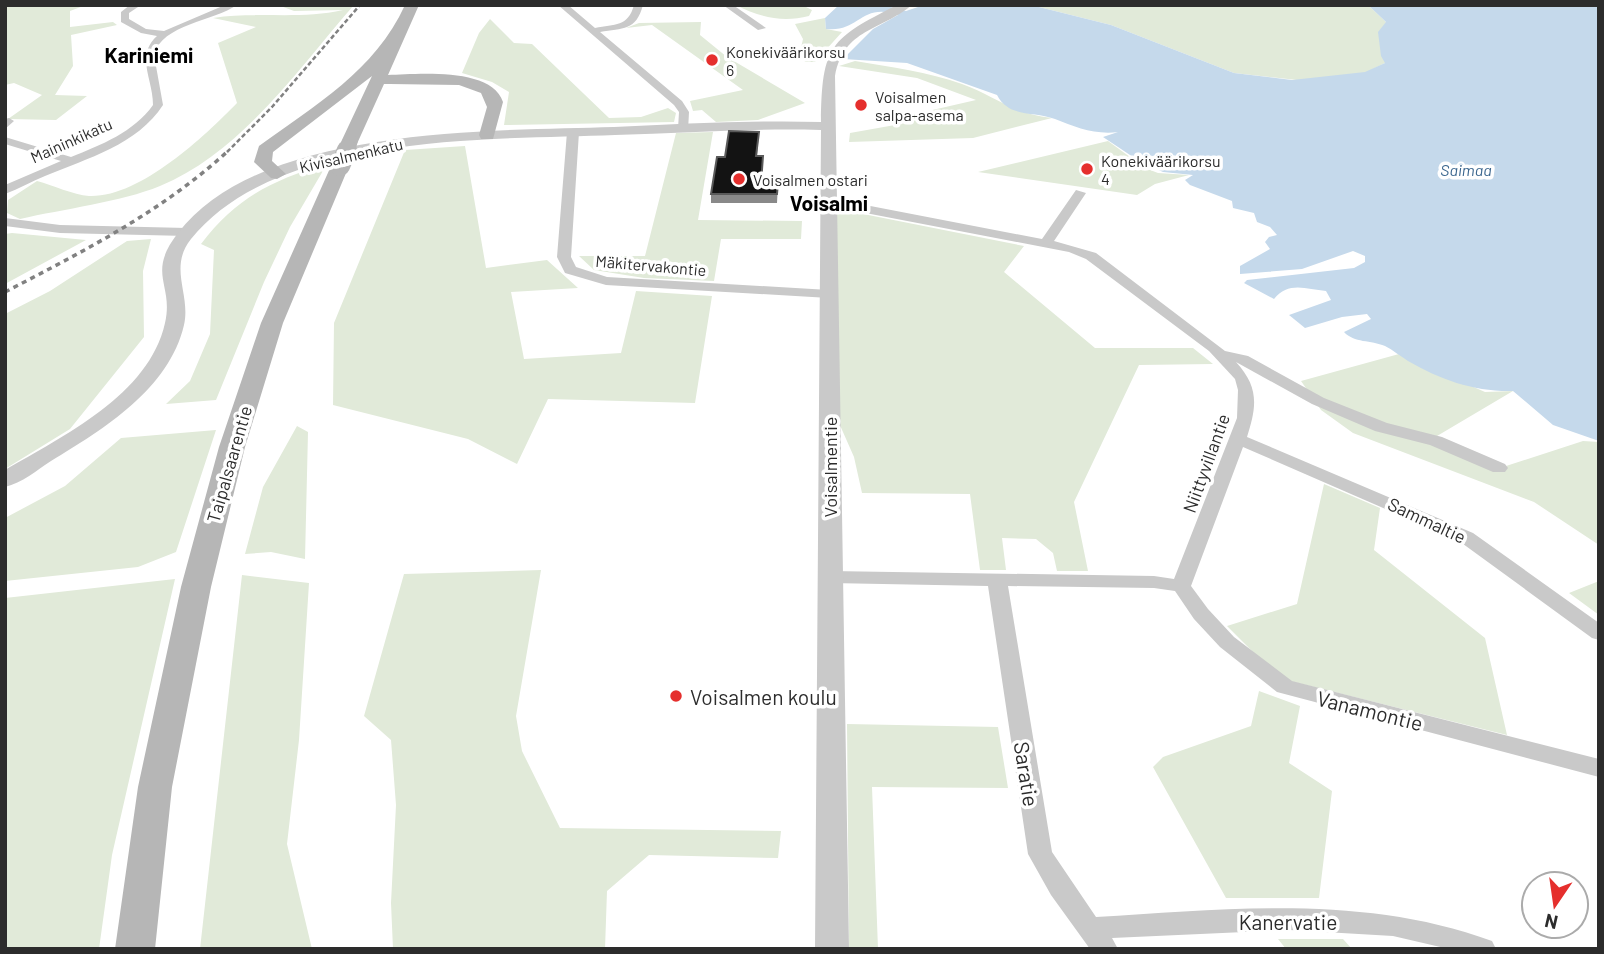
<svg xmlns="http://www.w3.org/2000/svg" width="1604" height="954" font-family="Barlow,sans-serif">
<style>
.green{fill:#e1ead9}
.water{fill:#c5d9eb}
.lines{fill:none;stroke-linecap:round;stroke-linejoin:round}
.minor{fill:#c9c9c9;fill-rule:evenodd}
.tertiary{fill:#c9c9c9;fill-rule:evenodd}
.secondary{fill:#b6b6b6;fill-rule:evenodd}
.rail-far1{stroke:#818181;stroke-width:2.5;stroke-dasharray:4.5 2.5;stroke-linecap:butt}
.rail{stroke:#818181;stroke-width:3.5;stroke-dasharray:5 4.5;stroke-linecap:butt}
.secondary-bridge-far1{stroke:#b6b6b6;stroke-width:15}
.secondary-bridge{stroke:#b6b6b6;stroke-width:20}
.wall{fill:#898989}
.building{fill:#131313;stroke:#5a5a5a;stroke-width:2}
.poi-dot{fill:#e52f2d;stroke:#fff;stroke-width:2.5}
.labels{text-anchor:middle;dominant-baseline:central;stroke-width:7;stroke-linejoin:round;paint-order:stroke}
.far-poi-label{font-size:16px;fill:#2c2c2c;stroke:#fff;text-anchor:start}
.far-street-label{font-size:16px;fill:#2c2c2c;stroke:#fff}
.far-water-label{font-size:16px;font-style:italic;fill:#3b668e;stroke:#fff}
.street-label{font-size:18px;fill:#2c2c2c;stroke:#fff}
.far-district-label{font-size:21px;font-weight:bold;fill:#000;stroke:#fff}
.near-poi-label{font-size:21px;fill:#2c2c2c;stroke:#fff;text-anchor:start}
.near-street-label{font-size:21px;fill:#2c2c2c;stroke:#fff}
</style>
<rect width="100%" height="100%" fill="#fff"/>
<!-- green -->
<path class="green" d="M5 5H86L70 11V27L113 22 117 25 71 35 73 66 55 95 87 96 56 120 8 119 42 95 14 83 5 85Z
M278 5H354C298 69 241 153 160 186 121 202 63 209 20 219L7 213 8 200 37 181C53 185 73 195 89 196 139 198 204 137 237 103L218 43 256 27 213 18C256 11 300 20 343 10L294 11Z
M736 5H802L812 10 809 16C782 23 759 17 736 5Z
M1031 5H1368L1386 22 1385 63 1365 73 1306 81 1234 73 1111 25Z
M825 18 826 29 842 32 815 62H805L800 52 803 39 795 24Z
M490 19 514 43 532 44 609 118 641 117 668 108 676 113 674 122 504 125 509 92 492 82 462 73 479 33Z
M701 22 700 35 727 57 805 103 758 120 716 122 702 110 693 111 690 101 743 90 652 25 626 28 639 23Z
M855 61C891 67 928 72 962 84 997 97 1013 114 1052 118L973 138 849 142 850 133 895 125 902 117 976 100 917 78 839 66Z
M713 132 698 220 802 221 801 239H721L714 281 644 278 594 270 579 256H645L676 133Z
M1108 141 1130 157 1132 163 1158 173 1189 175 1155 184 1137 195 978 172Z
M465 146 486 268 547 260 578 288 511 292 524 359 621 353 636 291 712 296 695 403 548 399 517 464 468 439 333 405 334 323 405 150Z
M327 164 290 227 264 282 216 400 166 404 190 381 210 334 214 250 201 244C236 198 272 180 327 164Z
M833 208 1024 246 1004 272 1095 348H1193L1213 364 1139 365 1074 502 1088 571H1057L1053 553 1036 539 1002 538 1006 570H980L970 494 862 493 854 457 839 423Z
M5 234 12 233 86 240 5 284Z
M151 239 143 271 144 337 70 429 5 469V314L50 291 127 241Z
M1399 354 1485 392 1513 391 1437 436 1503 467 1583 441 1599 442V545L1534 502 1353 433 1321 410 1301 381Z
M297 426 308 432 305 559 271 552 245 554 263 487Z
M216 430 176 552 138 567 5 581V518L65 486 121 438Z
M1324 484 1380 508 1374 550 1485 638 1507 735 1290 681 1269 668 1227 626 1297 604Z
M541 570 516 716 522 751 560 828 781 831 778 858 649 855 607 891 605 949H393L391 903 396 805 391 740 364 716 404 574Z
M242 575 309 583 299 740 287 844 312 949H200Z
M175 579 112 855 99 949H5V598Z
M1599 581V615L1569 593Z
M1259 691 1300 706 1289 763 1332 791 1319 898H1226L1153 767 1163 757 1251 726Z
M847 724 998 727 1008 788 872 787 878 949H849Z
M1278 939H1343L1352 949H1286Z"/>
<!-- water -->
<path class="water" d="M839 5H883L906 11 924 5H1031L1111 25 1234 73 1292 80 1365 72 1385 63 1381 56 1378 32 1386 22 1368 5H1599V441L1553 425 1513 391C1475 392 1441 380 1408 361 1400 356 1393 350 1385 346 1371 340 1354 343 1344 332L1371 319 1367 314 1342 317 1305 328 1289 315 1331 300 1326 291C1306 289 1288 281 1274 299L1244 283 1247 280 1354 268 1365 262V256L1353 251 1302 269 1240 274V266L1270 249 1265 242 1269 237 1277 235 1270 227 1257 222 1254 213 1233 208 1232 201 1190 185 1185 180 1193 175 1163 172 1139 161 1103 137 1118 132C1095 135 1075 127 1055 119 1033 111 1009 118 997 95L907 63 843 59 873 29 898 15C861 2 859 33 826 29L825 18Z"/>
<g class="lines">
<!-- minor -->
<path class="minor" d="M130 5H141L129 13V19L146 29 164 31 225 5H237C214 21 162 24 154 55L163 105C137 145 88 158 45 176 32 181 19 189 5 194V185L61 161 5 144V137L71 157C101 145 134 132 153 105 153 79 135 56 157 36L141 33 121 22V12Z
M558 5H568L595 28C615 24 628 27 634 5H643C636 31 623 28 600 32L682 101 689 112 688 131 678 129 679 112 674 105Z
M723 5H733L766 28 758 30Z
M9 118 14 121 5 129V119Z
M573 129 579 132 571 257 576 267 607 277 829 290 836 294 829 298 606 285 565 273 557 257 567 132Z
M1076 190 1086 193 1054 241 1096 253 1225 351 1248 356 1324 398 1387 423 1442 437 1505 464 1508 468 1505 472H1493L1430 445 1375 431 1312 404 1236 362C1259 387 1257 406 1247 437L1473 533 1599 623V640L1592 638 1459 541 1243 447 1191 586 1208 609 1234 637 1292 681 1599 759V777L1277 692 1220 647 1194 619 1175 591 1154 588 1008 586 1052 852 1096 917C1229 909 1364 894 1492 941L1496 949H1449L1393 936 1290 930 1112 938 1118 949H1090L1051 895 1028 854 988 586 830 583 820 577 830 571 1154 576 1174 579 1237 418 1238 390 1235 379 1209 351 1086 259 1069 252 829 206 823 202 829 198 1042 239Z
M5 218 60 225 187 228 194 232 187 236 60 233 5 226Z"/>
<!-- tertiary -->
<path class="tertiary" d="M897 5H912C881 31 844 28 835 76L849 949H815L821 130C752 128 684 133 615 135 491 140 277 132 191 239 168 268 191 294 184 325 169 389 104 429 51 461 37 470 22 483 5 487V470C63 436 149 395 165 323 174 284 146 274 178 233 260 126 491 131 614 127 683 124 752 120 821 122 822 45 830 39 897 5Z"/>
<!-- secondary -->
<path class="secondary" d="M405 5H419L388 75C418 74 492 67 503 102L493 139H481L479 135 487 107 481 93 459 85 390 84H384L356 146H344L341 142 372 76 273 152 272 161 286 174 277 179 271 178 254 162 259 146C315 105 375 71 405 5Z
M340 161 349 166 283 323 245 447 211 587 172 787 155 949H115L138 787 181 587 219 447 261 323 331 166Z"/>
<!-- rail-far1 -->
<path class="rail-far1" d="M227 152 272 107 360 5"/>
<!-- rail -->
<path class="rail" d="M5 292C84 251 163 211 229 150"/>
<!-- secondary-bridge-far1 -->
<path class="secondary-bridge-far1" d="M346 152 350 142"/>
<!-- secondary-bridge -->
<path class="secondary-bridge" d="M340 166 347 150"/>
</g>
<!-- wall -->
<path class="wall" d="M759 132 757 156 763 165 762 183H778L777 203H711V194L725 157Z"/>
<!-- building -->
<path class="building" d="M729 131 759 132 756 156H763L761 183H778L777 194H711L717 157H725Z"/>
<!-- markers -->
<g class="poi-dot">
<circle cx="712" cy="60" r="7"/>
<circle cx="861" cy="105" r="7"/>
<circle cx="1087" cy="169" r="7"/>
<circle cx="739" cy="179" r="7"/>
<circle cx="676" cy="696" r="7"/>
</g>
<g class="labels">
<!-- far-poi labels -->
<g class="far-poi-label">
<text x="726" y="51">Konekiväärikorsu<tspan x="726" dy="18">6</tspan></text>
<text x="875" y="96">Voisalmen<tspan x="875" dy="18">salpa-asema</tspan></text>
<text x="1101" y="160">Konekiväärikorsu<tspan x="1101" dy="18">4</tspan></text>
<text x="753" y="179">Voisalmen ostari</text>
</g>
<!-- far-street labels -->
<g class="far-street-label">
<text transform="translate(71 140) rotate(-24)">Maininkikatu</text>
<text transform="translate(351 155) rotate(-13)">Kivisalmenkatu</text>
<text transform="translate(651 265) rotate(5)">Mäkitervakontie</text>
</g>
<!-- far-water labels -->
<g class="far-water-label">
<text x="1466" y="169">Saimaa</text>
</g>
<!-- street labels -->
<g class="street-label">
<text transform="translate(1206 463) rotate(-70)">Niittyvillantie</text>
<text transform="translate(229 464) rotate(-74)">Taipalsaarentie</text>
<text transform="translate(830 467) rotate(-90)">Voisalmentie</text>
<text transform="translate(1427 520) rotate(25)">Sammaltie</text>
</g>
<!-- far-district labels -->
<g class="far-district-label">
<text x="149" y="54">Kariniemi</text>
<text x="829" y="202">Voisalmi</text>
</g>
<!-- near-poi labels -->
<g class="near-poi-label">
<text x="690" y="696">Voisalmen koulu</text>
</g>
<!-- near-street labels -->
<g class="near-street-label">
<text transform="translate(1370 710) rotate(14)">Vanamontie</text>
<text transform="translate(1027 774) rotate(81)">Saratie</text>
<text x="1288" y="921">Kanervatie</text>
</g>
</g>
<!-- border -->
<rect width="1604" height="954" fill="none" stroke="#2c2c2c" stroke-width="14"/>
<!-- north arrow -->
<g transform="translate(1555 905) rotate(193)"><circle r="33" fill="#ffffff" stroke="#ababab" stroke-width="2"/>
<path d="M0-5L12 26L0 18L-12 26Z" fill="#e52f2d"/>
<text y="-10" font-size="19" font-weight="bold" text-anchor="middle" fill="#2c2c2c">N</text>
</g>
</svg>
